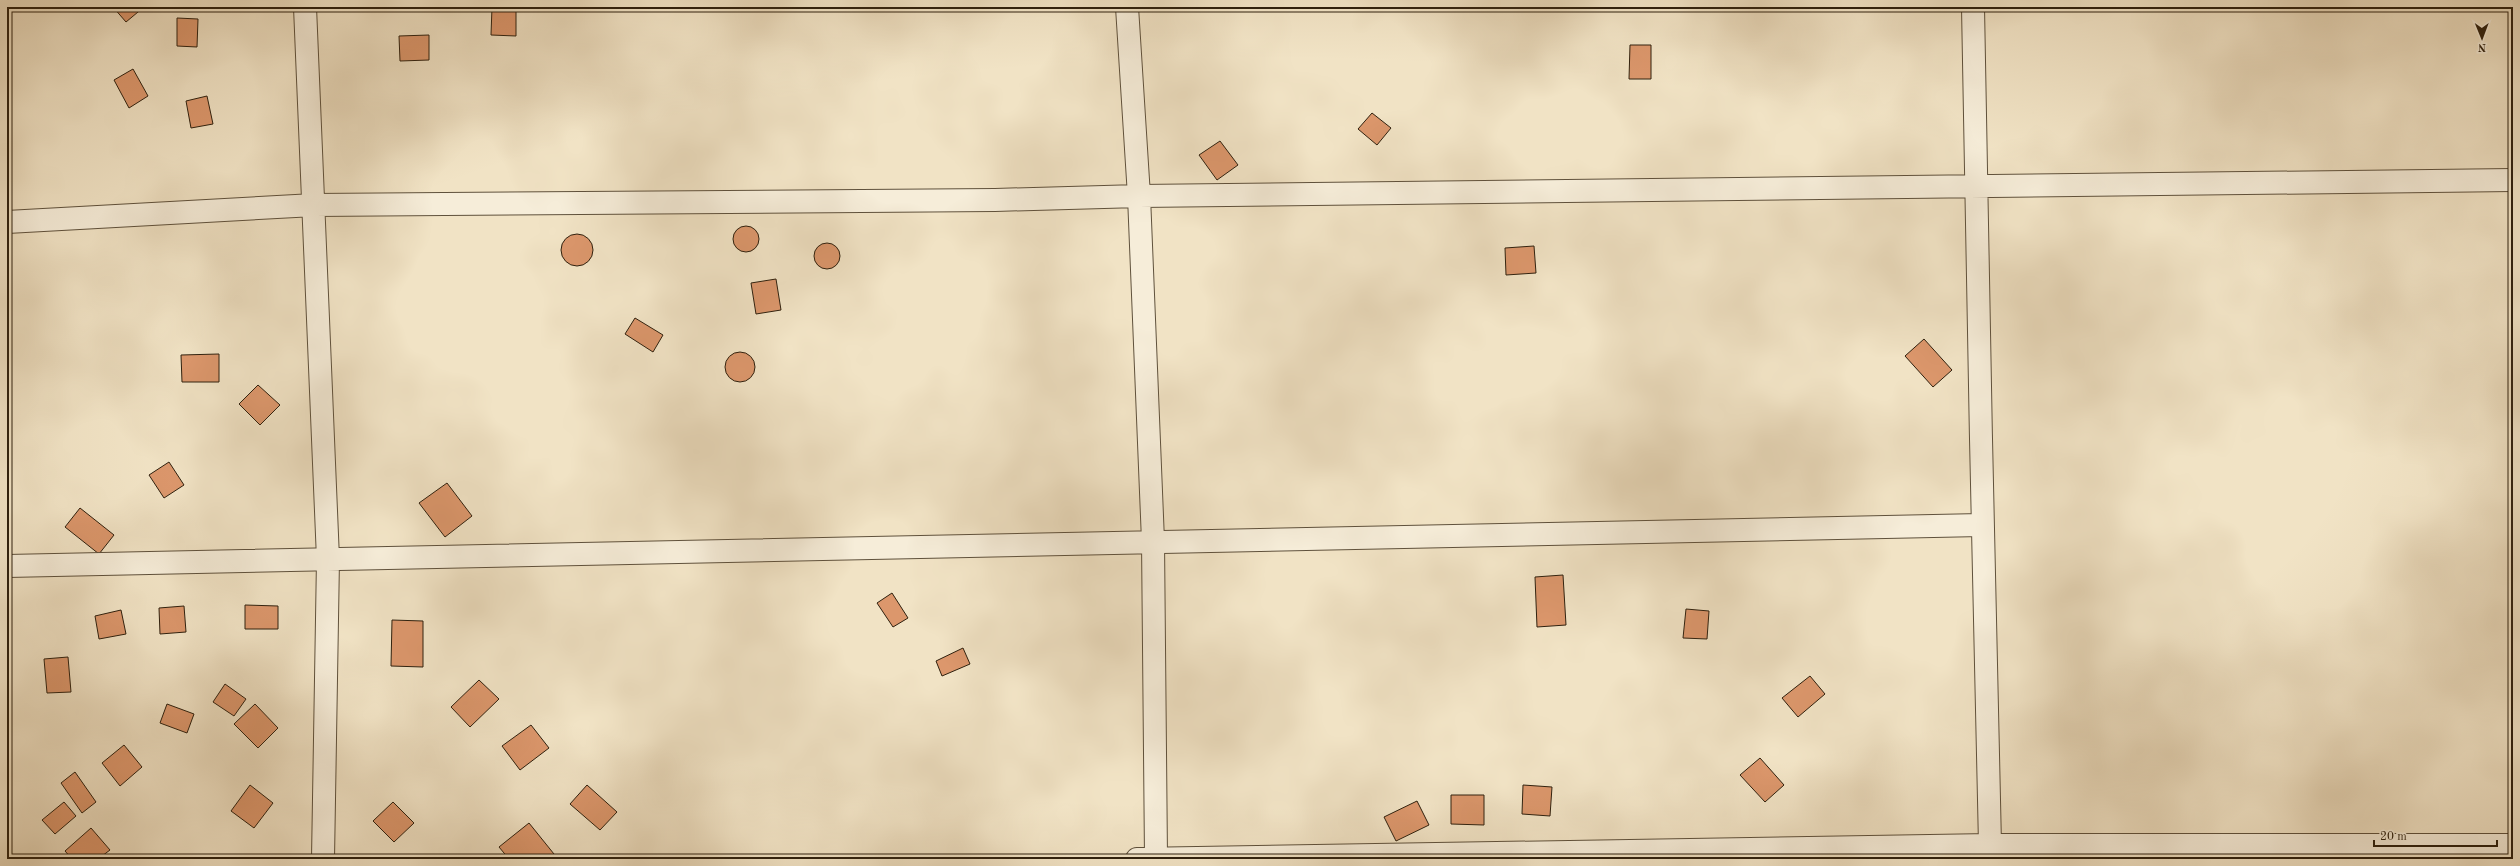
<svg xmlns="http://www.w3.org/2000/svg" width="2520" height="866" font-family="'Old Standard TT',serif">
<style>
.building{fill:#dc976c;stroke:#2e200e}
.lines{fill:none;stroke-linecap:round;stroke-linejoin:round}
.minor-casing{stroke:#5f513c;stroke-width:24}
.minor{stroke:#f6edd9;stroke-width:22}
</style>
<rect width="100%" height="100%" fill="#f1e3c5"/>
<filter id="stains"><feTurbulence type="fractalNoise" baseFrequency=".005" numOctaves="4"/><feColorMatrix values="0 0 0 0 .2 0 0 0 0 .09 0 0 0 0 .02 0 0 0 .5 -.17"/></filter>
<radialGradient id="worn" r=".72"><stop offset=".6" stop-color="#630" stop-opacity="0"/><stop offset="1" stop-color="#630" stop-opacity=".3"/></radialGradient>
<!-- building -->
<path class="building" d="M113 7H144L126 22Z
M492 7H516V36L491 35Z
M177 18 198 19 197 47 177 46Z
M429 35V60L400 61 399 36Z
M1630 45H1651V79H1629Z
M133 69 148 96 129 108 114 80Z
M207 96 213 124 191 128 186 101Z
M1372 113 1391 128 1377 145 1358 129Z
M1220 141 1238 165 1217 180 1199 155Z
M733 239a13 13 0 1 1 26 0a13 13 0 1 1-26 0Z
M561 250a16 16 0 1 1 32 0a16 16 0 1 1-32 0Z
M814 256a13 13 0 1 1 26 0a13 13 0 1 1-26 0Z
M1534 246 1536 273 1506 275 1505 248Z
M776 279 781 310 756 314 751 283Z
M635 318 663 335 653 352 625 334Z
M1924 339 1952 370 1933 387 1905 356Z
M725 367a15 15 0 1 1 30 0a15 15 0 1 1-30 0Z
M219 354V382H182L181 355Z
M258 385 280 405 260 425 239 404Z
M169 462 184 485 164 498 149 475Z
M447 483 472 516 445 537 419 503Z
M80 508 114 535 99 554 65 527Z
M1563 575 1566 625 1537 627 1535 577Z
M892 593 908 618 893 627 877 603Z
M245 605 278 606V629H245Z
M184 606 186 632 160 634 159 608Z
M1686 609 1709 611 1707 639 1683 638Z
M121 610 126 634 99 639 95 616Z
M392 620 423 621V667L391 666Z
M963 648 970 664 942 676 936 661Z
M68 657 71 692 47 693 44 659Z
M1810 676 1825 694 1798 717 1782 698Z
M479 680 499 699 470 727 451 707Z
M225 684 246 699 234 716 213 702Z
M167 704 194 714 187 733 160 723Z
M255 704 278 728 258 748 234 724Z
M531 725 549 748 520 770 502 746Z
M124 745 142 767 120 786 102 763Z
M1760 758 1784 785 1765 802 1740 775Z
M75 772 96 802 82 813 61 783Z
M250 785 273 803 254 828 231 811Z
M587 785 617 812 600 830 570 804Z
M1523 785 1552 787 1550 816 1522 814Z
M1451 795H1484V825L1451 824Z
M1417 801 1429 825 1396 841 1384 817Z
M64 802 76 816 55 834 42 820Z
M393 802 414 823 394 842 373 821Z
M529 823 554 854 548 859H509L499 847Z
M91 828 110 850 98 859H72L65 851Z"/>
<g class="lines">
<defs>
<path id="minor" d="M305 7 328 559 323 859
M1973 7C1979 286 1982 566 1990 845L1982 858
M7 222 314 205 995 200 1139 196 1127 7
M7 566 1981 525
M1156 858 1153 541 1139 196 2513 180
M1137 859 1990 845H2513"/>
</defs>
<!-- minor casing -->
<use href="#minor" class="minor-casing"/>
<!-- minor -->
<use href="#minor" class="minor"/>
</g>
<!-- margin -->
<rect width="2520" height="866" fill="none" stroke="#f1e3c5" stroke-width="24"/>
<rect x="8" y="8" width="2504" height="850" fill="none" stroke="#2e200e" stroke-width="2"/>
<rect x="12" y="12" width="2496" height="842" fill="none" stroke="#2e200e"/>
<!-- north arrow -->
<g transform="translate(2482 38) rotate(179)" stroke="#f6edd9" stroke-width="3" paint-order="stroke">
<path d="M0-3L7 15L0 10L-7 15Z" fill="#2e200e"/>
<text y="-6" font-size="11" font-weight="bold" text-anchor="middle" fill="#2e200e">N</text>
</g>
<!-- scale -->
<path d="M2374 840v6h123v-6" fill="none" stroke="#2e200e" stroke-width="2"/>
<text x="2380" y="840" font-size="12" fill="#2e200e" stroke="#f6edd9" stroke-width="3" paint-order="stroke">20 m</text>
<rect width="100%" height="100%" filter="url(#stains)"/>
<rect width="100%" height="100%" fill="url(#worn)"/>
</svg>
